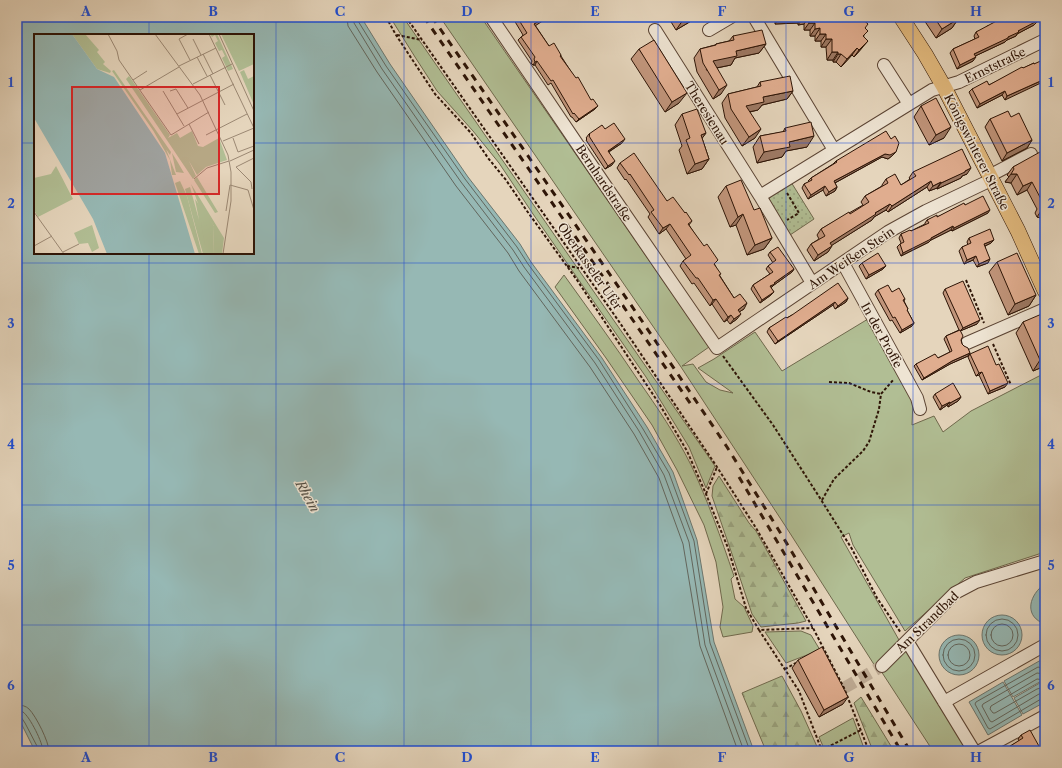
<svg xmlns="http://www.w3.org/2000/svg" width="1062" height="768" font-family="'Libre Caslon Text',serif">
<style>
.grass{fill:#b1be94;stroke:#6f694d}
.forest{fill:url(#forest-firs);stroke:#6f694d}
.park{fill:url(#park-dots);stroke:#6f694d}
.water{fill:#96b8b4;stroke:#6c766e;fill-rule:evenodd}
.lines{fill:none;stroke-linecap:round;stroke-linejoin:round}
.shore{stroke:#62665d;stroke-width:1}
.minor-tunnel{stroke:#c0ae98;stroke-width:12;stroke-dasharray:12 6;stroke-linecap:butt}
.minor-casing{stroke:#5b4434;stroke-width:14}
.major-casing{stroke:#2d1406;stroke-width:16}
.path{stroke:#2d1406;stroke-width:2;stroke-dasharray:3 2;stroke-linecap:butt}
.minor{stroke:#eee4d3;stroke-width:12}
.major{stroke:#e2ba7e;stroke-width:15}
.rail{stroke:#2d1406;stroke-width:3;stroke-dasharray:7 7;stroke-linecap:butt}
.wall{fill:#c1957b;stroke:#2d1406}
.shaded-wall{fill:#9d7964;stroke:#2d1406}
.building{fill:#e0ad8f;stroke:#2d1406}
.grid{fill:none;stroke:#1d4ed8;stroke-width:1;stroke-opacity:0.55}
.labels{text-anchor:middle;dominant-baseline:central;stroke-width:3;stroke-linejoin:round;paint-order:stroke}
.street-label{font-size:12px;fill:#2d1406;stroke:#eee4d3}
.water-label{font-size:13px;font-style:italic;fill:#524d43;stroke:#eee4d3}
.inset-road{fill:none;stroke:#9b8873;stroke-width:1}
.view{fill:#d62828;fill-opacity:0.15;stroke:#d62828;stroke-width:2}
.inset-edge{fill:none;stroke:#2d1406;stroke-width:2}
.neatline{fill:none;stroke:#1d4ed8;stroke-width:1.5}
.grid-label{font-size:13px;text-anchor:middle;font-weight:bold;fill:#1d4ed8}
</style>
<defs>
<pattern id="forest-firs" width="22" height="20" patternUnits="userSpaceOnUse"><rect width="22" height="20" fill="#b1be94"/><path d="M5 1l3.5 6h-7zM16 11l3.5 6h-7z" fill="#99a27e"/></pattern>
<pattern id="park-dots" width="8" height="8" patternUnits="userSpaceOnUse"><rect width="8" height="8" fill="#b1be94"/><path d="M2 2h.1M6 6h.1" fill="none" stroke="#99a27e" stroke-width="1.8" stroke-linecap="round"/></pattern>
</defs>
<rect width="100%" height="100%" fill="#e5d5bc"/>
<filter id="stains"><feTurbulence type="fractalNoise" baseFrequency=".005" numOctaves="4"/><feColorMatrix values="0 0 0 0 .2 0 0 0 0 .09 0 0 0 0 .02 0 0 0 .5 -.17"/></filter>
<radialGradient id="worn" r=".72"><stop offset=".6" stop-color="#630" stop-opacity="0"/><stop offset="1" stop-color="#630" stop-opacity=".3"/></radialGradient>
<!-- grass -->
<path class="grass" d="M390 17H403L715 466 706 488 689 447 646 377 533 214 499 163 473 131 437 91 415 57Z
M440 17H481L709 347 682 366 693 364 706 382 720 390 733 393 698 368 714 359 755 332 782 371 868 319 913 400 912 425 934 416 943 432 971 411 1045 373V552L965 578 905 631 853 545 849 533 841 537 899 640 875 666 786 527 681 367Z
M564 275C589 310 614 344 638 380 657 407 676 435 691 465 708 501 721 538 734 576L731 579 735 599 744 607 753 626 752 632 723 637 720 627 723 607 716 562 704 525 677 470 652 425 606 358 555 287Z
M801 631 811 635 820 650 786 663 765 632Z
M905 649 913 661 967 751H933L881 671Z
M853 718 865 751H825L819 737Z"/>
<!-- forest -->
<path class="forest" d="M719 476 749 523 756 531 806 621 798 623 761 627 752 614 733 557 712 496 713 486Z
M782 676 801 711 819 751H766L742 693Z
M861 697 894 751H873L854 703Z"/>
<!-- park -->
<path class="park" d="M791 182 814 219 790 235 769 199 770 197Z"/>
<!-- water -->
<path class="water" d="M17 17H361L390 64 468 177 520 244 531 262 602 358 647 427 673 472 697 540 714 642 754 751H35L22 725 17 718ZM35 35H253V253H35Z
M1042 586H1045V624C1025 617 1028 598 1042 586Z
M982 635a20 20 0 1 1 40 0a20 20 0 1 1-40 0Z
M939 655a20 20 0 1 1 40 0a20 20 0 1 1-40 0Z
M1041 660 1045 668V679L1013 697 1004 681Z
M1045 680V702L1023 714 1014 698Z
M1003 682 1022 715 988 735 969 702Z"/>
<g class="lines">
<!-- shore -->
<path class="shore" d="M347 17 348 26 377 72 456 186 508 253 519 271 590 367 634 434 659 478 683 544 700 646 738 751
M353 17 354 23 382 69 461 182 513 250 524 267 595 363 639 431 664 475 689 542 705 645 744 751
M358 17V21L386 66 465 179 517 247 528 264 599 360 643 429 669 473 694 541 710 643 750 751
M986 635a16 16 0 1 1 32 0a16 16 0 1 1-32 0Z
M991 635a11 11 0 1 1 22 0a11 11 0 1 1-22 0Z
M943 655a16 16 0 1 1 32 0a16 16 0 1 1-32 0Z
M948 655a11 11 0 1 1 22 0a11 11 0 1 1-22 0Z
M1045 669 1038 667 976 702 975 704 988 728 990 729 1041 699 1045 698
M1045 674 1037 673 983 704 982 706 990 721 992 722 1039 694 1045 693
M1045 680 1037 679 991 706 990 709 993 713H995L1037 689 1045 687
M17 705C22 705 26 706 29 709 36 716 49 742 49 751
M17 711C20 711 21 711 23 712 30 717 43 743 43 751
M17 716 21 717 25 723 38 748V751"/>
<!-- minor-tunnel -->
<path class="minor-tunnel" d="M844 688 882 666"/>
<defs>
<path id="minor" d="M491 17 605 185 717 348 888 232 926 211 991 180
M754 17 834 150
M655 30 760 196 812 283
M709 30 731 17
M884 65 909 104
M989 176 1031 154
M760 196 932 90 959 82 1045 40
M843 263 917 398 920 409
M967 343 1045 309
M907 641 974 751
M882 666 955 593 976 582 1045 561
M944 702 1045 645
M980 751 1045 716"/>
<path id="major" d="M901 17 925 54 944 87 1018 231 1045 291"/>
</defs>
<!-- minor casing -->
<use href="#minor" class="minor-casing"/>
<!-- major casing -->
<use href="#major" class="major-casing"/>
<!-- path -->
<path class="path" d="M386 17 396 35 435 94 471 133 488 158 506 180 527 211 577 280 660 405 687 451 706 494 728 548 746 608 759 630 813 628
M406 17 620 323 717 467 756 528 813 628 844 688 869 751
M397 35 422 40
M787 193 799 213 787 220
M567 266 579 268
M966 280 984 323
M993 344 1011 385
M723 356 773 425 818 495 852 549 877 598 901 633
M829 382 849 383 871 392 881 394
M706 494 717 467
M822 500 834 479 863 451 869 442 879 409 881 394 894 379
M759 630 799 691 822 751
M785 669 796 663
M822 750 861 730"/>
<!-- minor -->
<use href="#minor" class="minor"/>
<!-- major -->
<use href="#major" class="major"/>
<!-- rail -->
<path class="rail" d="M424 17 692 406
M432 17 642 321 727 447 783 537 910 751
M739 477 901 751"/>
</g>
<!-- wall -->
<path class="wall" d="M517 17H546L544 20 535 25 549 46 561 55V56L595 109 576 122 572 117H571L551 83 548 85 535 65H533L531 63 532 61 518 40 523 35 514 20Z
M668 17H698L676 30Z
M770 17H860L865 28 862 48 854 57 852 55 841 67 836 62H833V60H827L826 47H821V41H815V36H810V30H804V24L798 25V23L775 24V21H770Z
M922 17H957L958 19 952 28 936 38Z
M1039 20 1037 21 1034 25 1017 34 1016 36 1007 40 1005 42 975 56 973 61 957 69 950 53 953 49 975 39 974 36 976 32 986 28 987 26Z
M733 36 766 44 759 53 735 58 731 65 717 68 721 94 713 99 697 72 694 58 700 49 715 45 716 44 729 41Z
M639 49 679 103 665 112 631 59Z
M1034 63 1005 100 1002 95 977 108 969 92 972 89 989 85Z
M760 82 793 91 787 99 762 105 758 110 750 112 755 138 742 146 725 118 722 103 728 94 757 87Z
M921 106 944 138 929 145 914 117Z
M682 114 706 133 702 138 709 159 702 169 687 174 679 150 682 146 675 125Z
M990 119 1032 140 1027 148 1002 161 985 127Z
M785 128 807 147 786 151 782 157 757 163 753 147 760 136 783 132Z
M605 129 622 143 609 152 612 165 605 169 586 140 587 139 586 138 589 134Z
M896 152 893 155 888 159 882 157 835 183 837 187 835 191 826 196 823 190 808 199 802 188 804 184 809 182 808 181 811 178 833 164 836 161Z
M1045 152V234L1043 230 1045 227 1041 218 1037 217 1035 213 1037 209 1027 190 1017 195 1011 183 1005 182 1009 177 1007 175 1013 167Z
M620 163 667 201 685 213 692 221 689 225 715 265 720 276 734 298 744 309 739 312 737 319 730 324 727 320 724 322 712 304 710 306 694 283 692 284 680 266 683 261 686 259 666 229 659 234 648 217 650 214 626 179 625 180 617 168Z
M913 172 967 174 962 176 961 178 937 189V188L929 191 927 187 888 212 886 210 874 217 872 220 832 245 828 252 814 261 807 250 811 244 819 239 817 235 821 229 863 205 861 202 865 196 882 186V185L886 179 901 185 910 179 909 178Z
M726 186 754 210 772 238 764 249 747 255 736 225 730 227 718 197Z
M965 205 988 213 952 231 951 230 931 240 929 242 901 256 897 247 901 243 899 238 901 234 911 231 925 224V223L927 220 937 217Z
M969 238 994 240 991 243 985 246 988 263 977 267 973 260 964 264 959 251 962 247 968 245 967 242Z
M770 252 794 269 792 272 774 285 771 288 774 292 771 295 760 303 751 289 753 285 770 274 766 269 768 266 773 263 768 255Z
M997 262 1036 295 1029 306 1008 315 989 272Z
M862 263 886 266 883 269 866 279 859 266Z
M945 289 977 324 960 331 962 344 970 353 968 356 950 364 922 380 914 366 916 364 938 358 950 352 944 339 946 336 959 330 943 293Z
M878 290 892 292 905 299 904 301 908 309 907 310 914 323 912 326 900 333 892 320 890 321 875 294Z
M848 298 846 302 835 309 833 305 775 344 767 332 769 328 792 315Z
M1045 316V366L1033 371 1016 333 1023 322Z
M970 354 1005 387 988 394 979 375 976 376 968 357Z
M935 394 961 397 958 401 948 407 947 405 940 410 933 397Z
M798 660 843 704 819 717 792 668Z
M1021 735 1038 751H1005L1007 748 1019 741 1018 739Z"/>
<!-- shaded-wall -->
<path class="shaded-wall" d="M545 17H546L544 20 532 28 534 24Z
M688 17H698L676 30 683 20Z
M772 17H778L775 21H770Z
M780 17H802L798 23 775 24Z
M809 17 804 24 798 25 803 18Z
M1041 17H1042L1034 25 1017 34 1016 36 1007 40 1005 42 971 58 974 54 1008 37Z
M958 19 952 28 936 38 942 29Z
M809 23H815L810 30H804Z
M820 28 815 36H810L815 29Z
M820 34H826L821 41H815Z
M826 39H832L826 47H821Z
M868 41 862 48 854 57 859 50Z
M766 44 759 53 735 58 731 65 706 70 713 61 736 51Z
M857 48 852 55 841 67 847 59Z
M832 52H838L833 60H827Z
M838 54H841L836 62H833Z
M976 57 973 61 957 69 960 65Z
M537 61 535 65H533L535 62Z
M1045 79V81L1005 100 1007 96Z
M727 85 721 94 713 99 719 90Z
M793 91 787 99 762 105 758 110 739 114 746 106 763 97Z
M1005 91 1002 95 977 108 980 104Z
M687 93 679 103 665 112 672 102Z
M598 106 595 109 576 122 579 119Z
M951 127 944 138 929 145 936 135Z
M761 129 755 138 742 146 749 137Z
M706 133 698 144 701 135Z
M814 136 807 147 786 151 782 157 757 163 764 152 789 142Z
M625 139 622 143 605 154 608 151Z
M1032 140 1027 148 1002 161 1007 153Z
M896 152 893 155 888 159 882 157 831 185 834 181 885 154Z
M709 159 702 169 687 174 695 164Z
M615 161 612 165 605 169 608 166Z
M971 168 967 174 962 176 961 178 937 189 941 183Z
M1011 174H1017L1011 183 1005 182Z
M931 181 927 187 888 212 892 206Z
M941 182 937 188 929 191 933 186Z
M1032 182 1027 190 1017 195 1023 186Z
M825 186 823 190 808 199 811 195Z
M837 187 835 191 826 196 829 192Z
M890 204 886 210 874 217 872 220 826 249 830 243 875 213Z
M1043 208 1045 209V212L1041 218 1037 217Z
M990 210 988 213 952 231 954 228Z
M743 214 736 225 730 227 738 217Z
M670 224 666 229 659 234 663 228Z
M953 226 951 230 931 240 929 242 901 256 903 253 931 238Z
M772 238 764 249 747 255 755 245Z
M994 240 991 243 981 248 984 244Z
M832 246 828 252 814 261 818 255Z
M976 256 973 260 964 264 967 260Z
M990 259 988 263 977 267 979 264Z
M886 266 883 269 866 279 869 275Z
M794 269 792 272 774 285 772 287 768 290 774 283Z
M774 292 771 295 760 303 762 300Z
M1036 295 1029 306 1008 315 1015 304Z
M848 298 846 302 835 309 838 306Z
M716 299 712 304 710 306 713 300Z
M835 302 833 305 775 344 778 341Z
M747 303 744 309 734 315 738 310Z
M741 314 737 319 730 324 734 319Z
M731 315 727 320 724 322 728 317Z
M980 320 977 324 960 331 963 328Z
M914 323 912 326 900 333 902 330Z
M970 353 968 356 950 364 922 380 924 378 952 361Z
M1045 358V366L1033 371 1040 360Z
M982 372 979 375 976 376 979 373Z
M1008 383 1005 387 988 394 990 391Z
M961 397 958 401 948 407 950 403Z
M950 402 947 405 940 410 942 406Z
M848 697 843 704 819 717 824 710Z"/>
<!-- building -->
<path class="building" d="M517 17H545L534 24 549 46 554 43 561 55 560 56 576 78 578 77 591 100 593 99 598 106 579 119 574 113 573 114 553 80 551 81 537 61 535 62 534 59 535 57 521 37 527 33Z
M682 17H688L683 20Z
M803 17H860L868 24 865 28 868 31 863 36 868 41 859 50 857 48 847 59 841 54H838V52H832V39H826V34H820V28L815 29V23H809V17Z
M934 17H957L958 19 942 29Z
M1004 17H1041L1036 19 1037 21 1018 31 1019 32 1008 37V38L974 54 976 57 960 65 953 49 979 37 976 32Z
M762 30 766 44 736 51 737 56 713 61 727 85 719 90 703 63 700 49 716 45V44L734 40 733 36Z
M654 40 687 93 672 102 639 49Z
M1045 59V79L1007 96 1005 91 980 104 972 89 987 81 989 85 1022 67 1023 68 1034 63V64Z
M790 76 793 91 763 97 764 102 746 106 761 129 749 137 731 109 728 94 761 86 760 82Z
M936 98 951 127 936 135 921 106Z
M697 109 706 133 701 135 709 159 695 164 686 140 690 138 682 114Z
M1008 111 1011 117 1019 113 1032 140 1007 153 990 119Z
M811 122 814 136 789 142 790 147 764 152 760 136 786 131 785 128Z
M614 123 625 139 608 151 615 161 608 166 589 136 590 135 589 134 602 125 605 129Z
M886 131 891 139 895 136 899 143 896 152 890 155 885 154 834 181 837 187 829 192 825 186 811 195 804 184 812 180 811 178 837 162 836 161Z
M962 149 971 168 965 171V172L941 183V182L933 186 931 181 892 206 890 204 875 213 876 214 830 243 832 246 818 255 811 244 825 236 821 229 849 212 850 214 869 202 865 196 888 183 886 179 895 174 901 185 916 176 913 172Z
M1043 149 1045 152V209L1043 208 1041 205 1042 201 1032 182 1023 186 1017 174H1011L1014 169 1013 167 1040 152Z
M634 153 667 201 673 197 685 213 686 212 692 221 688 224 704 246 707 244 718 260 714 264 721 274 719 275 734 298 740 294 747 303 738 310 741 314 734 319 731 315 728 317 716 299 713 300 698 278H696L683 261 691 255 670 224 663 228 651 212 654 210 630 174 629 175 620 163Z
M741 180 754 210 760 208 772 238 755 245 743 214 738 217 726 186Z
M983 196 990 210 954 228 953 226 931 238V239L903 253 900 244 904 242 901 234 910 230 911 231 929 223 927 220 937 215V217L964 203 965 205Z
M990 229 994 240 984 244 990 259 979 264 976 256 967 260 962 247 971 243 969 238Z
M778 247 794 269 774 283 775 284 770 286 774 292 762 300 753 285 773 272 768 266 776 260 770 252Z
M878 253 886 266 869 275 862 263Z
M1017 253 1036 295 1015 304 997 262Z
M963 281 980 320 963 328 945 289Z
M838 283 848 298 838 306 835 302 778 341 769 328 786 317 787 318 792 315Z
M888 285 892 292 899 288 905 299 903 300 908 309 907 310 914 323 902 330 895 317 893 318 878 290Z
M1044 313 1045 316V358L1040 360 1023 322Z
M960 330 963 336 961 340 962 344 964 346 968 348 970 353 952 361 924 378 916 364 935 354 938 358 952 351 946 336Z
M988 346 996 365 999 364 1008 383 990 391 982 372 979 373 970 354Z
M953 383 961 397 950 403V402L942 406 935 394Z
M822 647 848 697 824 710 798 660Z
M1030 730 1040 748 1034 751H1009L1007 748 1023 738 1021 735Z"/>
<!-- grid -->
<path class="grid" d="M149 17V35M276 17V751M404 17V751M531 17V751M658 17V751M786 17V751M913 17V751M17 143H35M253 143H1045M149 253V751M17 263H1045M17 384H1045M17 505H1045M17 625H1045"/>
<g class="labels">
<!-- street labels -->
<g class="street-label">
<text transform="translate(995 65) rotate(-26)">Ernststraße</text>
<text transform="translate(707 113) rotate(58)">Theresienau</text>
<text transform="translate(977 152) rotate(63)">Königswinterer Straße</text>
<text transform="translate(604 183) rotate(56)">Bernhardstraße</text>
<text transform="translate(851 258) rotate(-34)">Am Weißen Stein</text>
<text transform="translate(590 266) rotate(55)">Oberkasseler Ufer</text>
<text transform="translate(882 335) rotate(61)">In der Proffe</text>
<text transform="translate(927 622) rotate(-44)">Am Strandbad</text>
</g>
<!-- water labels -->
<g class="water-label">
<text transform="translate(308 496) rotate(60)">Rhein</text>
</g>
</g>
<!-- overview -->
<g transform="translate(34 34)">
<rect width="220" height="220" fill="#e5d5bc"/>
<path d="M38 0H51L65 16 63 18 71 28 69 30 77 37 76 39 63 35ZM176 0H183L199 35 194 37 188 24 191 22 188 16 185 17 181 9 184 7 181 1 178 3ZM80 36 137 118 136 121 78 37ZM95 42 136 101 134 104 143 99 146 104 158 97 164 112 169 113 185 104 193 126 172 133 163 141 155 127 162 142 159 145 92 45ZM116 91 132 115 142 141H138L136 126ZM163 143 184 178 181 179 160 146ZM156 153 165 186 161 165 180 192 179 220H169L151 155Z" fill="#b1be94"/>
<path d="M138 119 143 127 150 139 142 138ZM146 147 153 162 168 220H165L141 149ZM157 150 190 204 188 220H179L180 192 166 175Z" fill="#b1be94"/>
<path d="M187 0H220V30L205 37ZM58 191 65 214 58 218 54 209 45 210 40 199Z" fill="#b1be94"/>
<path d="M210 36 214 45 220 42V71L206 38ZM22 132 39 165 4 183 0 176V144L17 140ZM171 188 178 203 171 211 167 189Z" fill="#b1be94"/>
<path d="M0 0H38L63 35 80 43 131 119 161 220H73L59 185 0 84Z" fill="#96b8b4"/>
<path class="inset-road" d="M74 0 83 17 85 26 137 101 175 78M121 0 166 61 194 121 197 138V167L189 220M154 0 145 5 156 26M175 0 220 94 189 107M185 0 220 77M159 5 167 21M169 20 179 40M163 23 173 42M145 32 182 14M176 41 191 71M99 46 113 37M159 50 198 30M106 56 145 33M129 57 150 92M136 57 142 55 154 74M143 80 200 50M155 90 165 110M172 101 213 80M199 104 204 118 220 112M196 127 220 116M160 145 173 134 195 127M218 155 217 148 202 133 220 124M192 177 196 151 214 156 220 176M0 178 30 220M0 212 18 202M29 218 45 210"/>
<path class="view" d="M38 53H185V160H38Z"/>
<rect width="220" height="220" class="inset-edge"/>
</g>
<!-- margin -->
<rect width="1062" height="768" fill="none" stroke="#e5d5bc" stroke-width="44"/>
<rect x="22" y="22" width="1018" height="724" class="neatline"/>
<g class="grid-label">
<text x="86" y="16">A</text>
<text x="213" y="16">B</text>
<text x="340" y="16">C</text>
<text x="467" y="16">D</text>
<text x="595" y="16">E</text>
<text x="722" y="16">F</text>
<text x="849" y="16">G</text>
<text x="976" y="16">H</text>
<text x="11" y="87">1</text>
<text x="1051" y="87">1</text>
<text x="11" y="208">2</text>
<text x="1051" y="208">2</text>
<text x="11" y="328">3</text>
<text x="1051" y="328">3</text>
<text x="11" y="449">4</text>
<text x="1051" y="449">4</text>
<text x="11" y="570">5</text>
<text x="1051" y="570">5</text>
<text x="11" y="690">6</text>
<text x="1051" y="690">6</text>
<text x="86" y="762">A</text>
<text x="213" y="762">B</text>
<text x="340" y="762">C</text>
<text x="467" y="762">D</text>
<text x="595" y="762">E</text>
<text x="722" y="762">F</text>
<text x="849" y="762">G</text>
<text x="976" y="762">H</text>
</g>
<rect width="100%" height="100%" filter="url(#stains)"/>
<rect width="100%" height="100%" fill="url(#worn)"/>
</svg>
